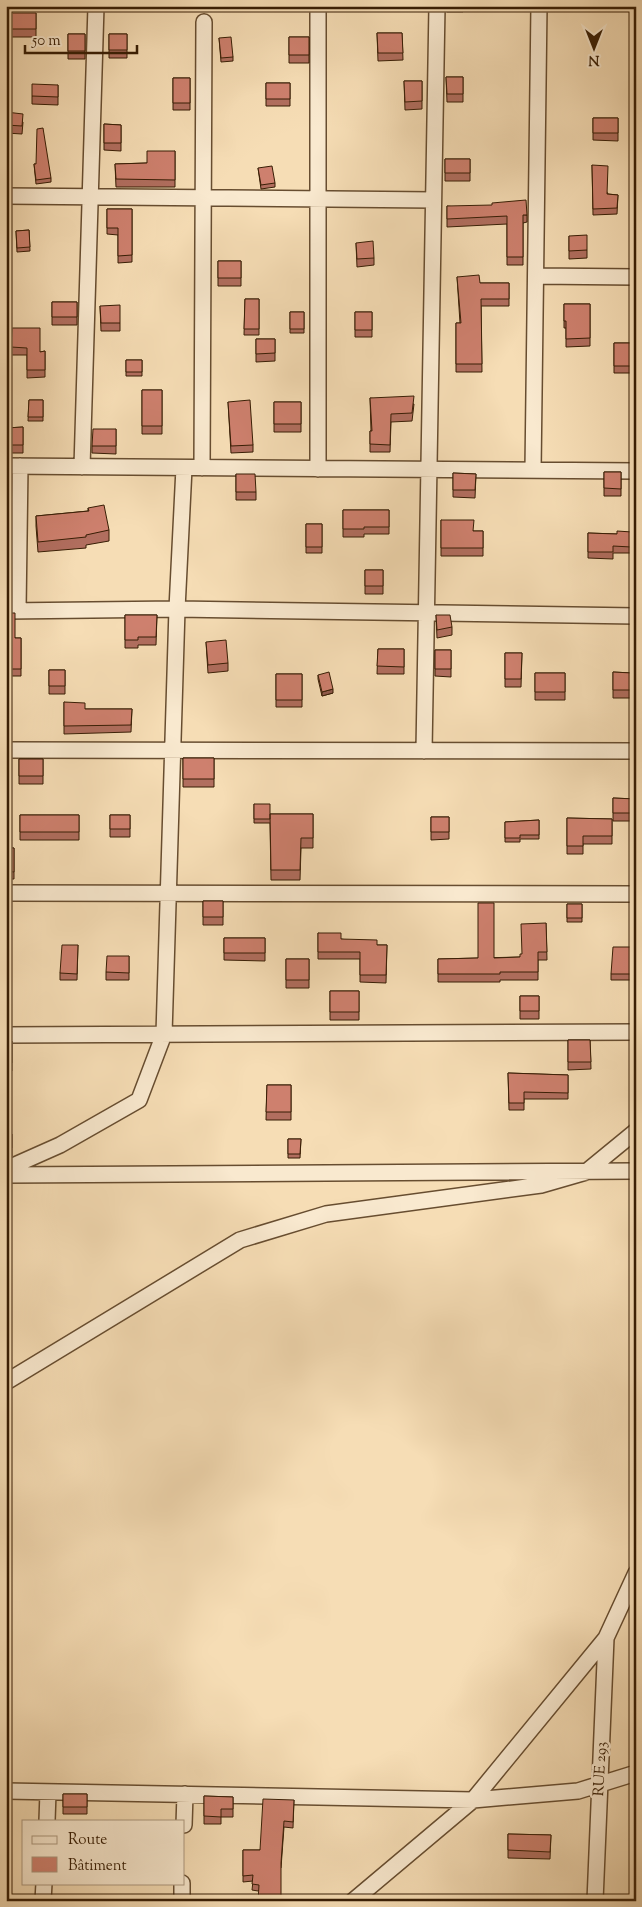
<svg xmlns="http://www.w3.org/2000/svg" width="642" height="1907" font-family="'Sorts Mill Goudy',serif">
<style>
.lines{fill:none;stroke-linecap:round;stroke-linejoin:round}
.minor-casing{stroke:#674d30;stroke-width:18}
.minor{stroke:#f9e9cf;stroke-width:15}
.wall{fill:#b16e5f;stroke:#371d04}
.shaded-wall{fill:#905a4d;stroke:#371d04}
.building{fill:#ce806e;stroke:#371d04}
.labels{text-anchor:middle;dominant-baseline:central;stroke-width:5;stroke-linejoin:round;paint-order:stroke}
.street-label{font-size:15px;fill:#371d04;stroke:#f9e9cf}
</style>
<rect width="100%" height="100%" fill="#f6ddb5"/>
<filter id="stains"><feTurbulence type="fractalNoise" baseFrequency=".004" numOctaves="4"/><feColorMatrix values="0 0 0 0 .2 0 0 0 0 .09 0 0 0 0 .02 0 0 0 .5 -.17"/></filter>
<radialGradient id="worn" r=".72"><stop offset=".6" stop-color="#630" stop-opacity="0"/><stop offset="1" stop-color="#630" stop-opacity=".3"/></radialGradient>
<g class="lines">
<defs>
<path id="minor" d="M318 6V469
M6 196 433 200
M536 276 636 277
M6 466 636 471
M82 467 96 6
M202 468 204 22
M533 470 539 6
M18 610 20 466
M6 611 177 609 636 616
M6 750 636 751
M424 751 437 6
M6 893 636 894
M6 1035 636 1032
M6 1169 60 1145 139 1100 164 1034 177 609 184 468
M6 1175 636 1171
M6 1382 240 1240 326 1214 541 1185 586 1172 636 1131
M6 1791 473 1800 578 1791 636 1773
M47 1821 48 1792
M184 1825 185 1794
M43 1901 44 1883
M182 1901V1883
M353 1901 473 1800 606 1638 636 1573
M595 1901 606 1638"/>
</defs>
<!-- minor casing -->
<use href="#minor" class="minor-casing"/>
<!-- minor -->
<use href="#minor" class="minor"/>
</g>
<!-- wall -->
<path class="wall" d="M403 6H420V11H403Z
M447 6H463V12H447Z
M6 13H36V37H6Z
M377 33H402L403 60 378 61Z
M68 34H85V59H68Z
M109 34H127V58H109Z
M289 37H309V63H289Z
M219 38 233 57V61L221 62Z
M446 77H463V102H447Z
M173 78H190V110H173Z
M404 81H422V109L405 110Z
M266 83H290V106H266Z
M58 85V105L32 104V96Z
M6 112 23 122 22 134 6 133Z
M593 118H618V141L593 140Z
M104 124 121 125V151L104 150Z
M175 151V187H116L115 164 147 163Z
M445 159H470V181H445Z
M34 164H36L51 178V182L36 184Z
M592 165 608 194 618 195 617 214 593 215Z
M258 168 275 183V187L261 189Z
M447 206 527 215V222L523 223V265H507V224L447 227Z
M107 209H132V262L118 263V235L107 234Z
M29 230 30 251 17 252 16 231Z
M569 236 587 250V258L569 259Z
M356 243 374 258V265L357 267Z
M218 261H241V286H218Z
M457 277 480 283H509V306H481L482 372H456V323H460Z
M245 299H259V335H244Z
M52 302H77V325H52Z
M564 304H590V346L566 347V328H564Z
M100 306 120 323V331H101Z
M290 312H304V333H290Z
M355 312H372V337H355Z
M12 328 40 352 45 351V377L27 378V355H11Z
M256 339H275V361L256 362Z
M614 343H636V373H614Z
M126 360H142V376H126Z
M142 390H162V434H142Z
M370 398 414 404 412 421 391 422 390 452H370V431H371Z
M29 400H43V421H28Z
M228 402 253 445V452L231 453Z
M274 402H301V432H274Z
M23 427V453H6V428Z
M116 429V454L92 453V446Z
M604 472H621V496H604Z
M453 473 476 474 475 498 453 497Z
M236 474 256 492V500H236Z
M88 508 109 530V541L86 545V548L38 552 36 526V516L88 511Z
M343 510H389V534H364V537H343Z
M441 520 474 531H483V556H441Z
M306 524H322V553H306Z
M632 532 631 553H613V559L588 558V533L617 534Z
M365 570H383V594H365Z
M6 613 15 638H21V676H6Z
M125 615H157L156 645H138V648H125Z
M436 615 452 627V635L437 638Z
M206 642 228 663V671L208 673Z
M378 649H404V674H377Z
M435 650H451V677L435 676Z
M505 653H522L521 687H505Z
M49 670H65V694H49Z
M613 672 632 673V698H613Z
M535 673H565V700H535Z
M276 674H302V707H276Z
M318 675 333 693 322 696 318 679Z
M64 702 85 709H132L131 732 64 734Z
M183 758H214V787H183Z
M19 759H43V784H19Z
M613 798 636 799V821H613Z
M254 804 270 814H313V848H301L300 880H271L270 823H254Z
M20 815H79V840H20Z
M110 815H130V837H110Z
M431 817H449V839L431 840Z
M567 818 612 819V844H583V854H567Z
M539 820V839H520V842H505V822Z
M6 848H14V879H6Z
M203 901H223V925H203Z
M567 904H582V922H567Z
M546 923 547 960H538V980H500V982H438V959L520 957 522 954Z
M318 933 341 939 377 945H387L386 983 360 982V959H318Z
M224 938H265V961L224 960Z
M78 945 77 980H60V973Z
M634 947V980H611V974Z
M129 956V980H106V972Z
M286 959H309V988H286Z
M330 991H359V1020H330Z
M520 996H539V1019H520Z
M568 1040H590L591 1069 568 1070Z
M6 1041H12V1071H6Z
M508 1073 568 1075V1099H524V1110H509Z
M267 1085H291V1120H266Z
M6 1134H12V1156H6Z
M288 1139H301L300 1158H288Z
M63 1794H87V1814H63Z
M204 1796 233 1797V1817H221V1824H204Z
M294 1800 293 1828 284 1827 281 1868 258 1891 252 1890 253 1881 243 1882V1850H260Z
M508 1834 551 1835 550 1859 508 1858Z"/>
<!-- shaded-wall -->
<path class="shaded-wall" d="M333 689V693L322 696V692Z"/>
<!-- building -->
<path class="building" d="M6 13H36V29H6Z
M377 33H402L403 53H378Z
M68 34H85V51H68Z
M109 34H127V50H109Z
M231 37 233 57 221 58 219 38Z
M289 37H309V55H289Z
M446 77H463V94H447Z
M173 78H190V103H173Z
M404 81H422V101L405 102Z
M266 83H290V99H266Z
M32 84 58 85V97L32 96Z
M6 112 23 114 22 126 6 125Z
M593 118H618V133H593Z
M104 124 121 125V143H104Z
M43 128 51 178 36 180 34 164H36L37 129Z
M147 151H175V180L116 179 115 164 147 163Z
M445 159H470V173H445Z
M592 165 608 166 607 194 618 195 617 208 593 209Z
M272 166 275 183 261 185 258 168Z
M526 200 527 215H523V257H507V216L447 219V206L492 205V203Z
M107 209H132V255L118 256V228H107Z
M29 230 30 247 17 248 16 231Z
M587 235V250L569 251V236Z
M373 241 374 258 357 259 356 243Z
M218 261H241V278H218Z
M479 275 480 283H509V299H481L482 364H456V323H461L457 277Z
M245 299H259V329H244Z
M52 302H77V317H52Z
M564 304H590V338L566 339V321H564Z
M120 305V323H101L100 306Z
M290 312H304V329H290Z
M355 312H372V330H355Z
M12 328H40V352L45 351V370H27V348L11 347Z
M256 339H275V353L256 354Z
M614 343H636V366H614Z
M126 360H142V372H126Z
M142 390H162V426H142Z
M414 396 412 413 391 414 390 445 370 444V431H372L370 398Z
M29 400H43V417H28Z
M250 400 253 445 231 446 228 402Z
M274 402H301V424H274Z
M23 427V445H6V428Z
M93 429H116V446H92Z
M604 472H621V489L604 488Z
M453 473 476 474 475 490H453Z
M236 474H255L256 492H236Z
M104 505 109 530 86 535V537L38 542 36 516 89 511 88 508Z
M343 510H389V527H364V529H343Z
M441 520H474L473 531H483V548H441Z
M306 524H322V547H306Z
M617 531 632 532 631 547 613 546V552H588V533L617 534Z
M365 570H383V586H365Z
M6 613H15V638H21V669H6Z
M125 615H157L156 637H138V640H125Z
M436 615H450L452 627 437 630Z
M226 640 228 663 208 665 206 642Z
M378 649H404V667L377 666Z
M435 650H451V669H435Z
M505 653H522L521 679H505Z
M49 670H65V686H49Z
M329 672 333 689 322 692 318 675Z
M613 672 632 673V690H613Z
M535 673H565V692H535Z
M276 674H302V700H276Z
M64 702 85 703V709H132L131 725 64 726Z
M183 758H214V779H183Z
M19 759H43V776H19Z
M613 798 636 799V813H613Z
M254 804H270V819H254Z
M270 814H313V838H301L300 870H271Z
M20 815H79V832H20Z
M110 815H130V829H110Z
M431 817H449V832H431Z
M567 818 612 819V836H583V846H567Z
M539 820V835H520V838H505V822Z
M6 848H14V872L6 871Z
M203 901H223V917H203Z
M478 903H494V958L520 957V954H522L521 924 546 923 547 952H538V972H500V974H438V959L478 958Z
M567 904H582V918H567Z
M318 933H341V939L377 940V945H387L386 975H360V952H318Z
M224 938H265V953H224Z
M62 945H78L77 974 60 973Z
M613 947H634V974H611Z
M107 956H129V973L106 972Z
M286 959H309V980H286Z
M330 991H359V1012H330Z
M520 996H539V1011H520Z
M568 1040H590L591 1062H568Z
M6 1041H12V1063H6Z
M508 1073 568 1075V1093L524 1092V1103H509Z
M267 1085H291V1112H266Z
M6 1134H12V1148L6 1149Z
M288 1139H301L300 1154H288Z
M63 1794H87V1807H63Z
M204 1796 233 1797V1809H221V1817L204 1816Z
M263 1799 294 1800 293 1822 284 1821 281 1863V1901H258L259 1885 252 1884 253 1875 243 1876V1850H260Z
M508 1834 551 1835 550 1852 508 1850Z"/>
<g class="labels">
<!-- street labels -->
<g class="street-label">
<text transform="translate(601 1769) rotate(-87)">RUE 293</text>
</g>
</g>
<!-- margin -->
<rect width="642" height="1907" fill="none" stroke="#f6ddb5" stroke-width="25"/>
<rect x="8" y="8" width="627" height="1892" fill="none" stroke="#371d04" stroke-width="2.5"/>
<rect x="12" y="12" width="617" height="1882" fill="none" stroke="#371d04"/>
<!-- legend -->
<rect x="22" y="1820" width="162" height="65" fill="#f9e9cf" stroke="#ab977e"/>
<rect x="32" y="1836" width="25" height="8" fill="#f9e9cf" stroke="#ab977e"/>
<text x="68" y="1844" font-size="15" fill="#371d04">Route</text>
<rect x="32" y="1857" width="25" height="15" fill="#ce806e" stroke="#ab977e"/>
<text x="68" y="1870" font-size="15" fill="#371d04">Bâtiment</text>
<!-- north arrow -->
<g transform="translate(594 48) rotate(180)" stroke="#f9e9cf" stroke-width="4" paint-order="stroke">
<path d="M0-4L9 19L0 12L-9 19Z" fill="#371d04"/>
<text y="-8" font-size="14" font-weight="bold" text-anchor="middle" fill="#371d04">N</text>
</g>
<!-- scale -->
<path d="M25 45v8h112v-8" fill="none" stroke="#371d04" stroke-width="2.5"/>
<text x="32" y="45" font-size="15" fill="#371d04" stroke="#f9e9cf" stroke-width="4" paint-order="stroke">50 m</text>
<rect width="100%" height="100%" filter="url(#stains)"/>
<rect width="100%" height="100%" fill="url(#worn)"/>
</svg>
